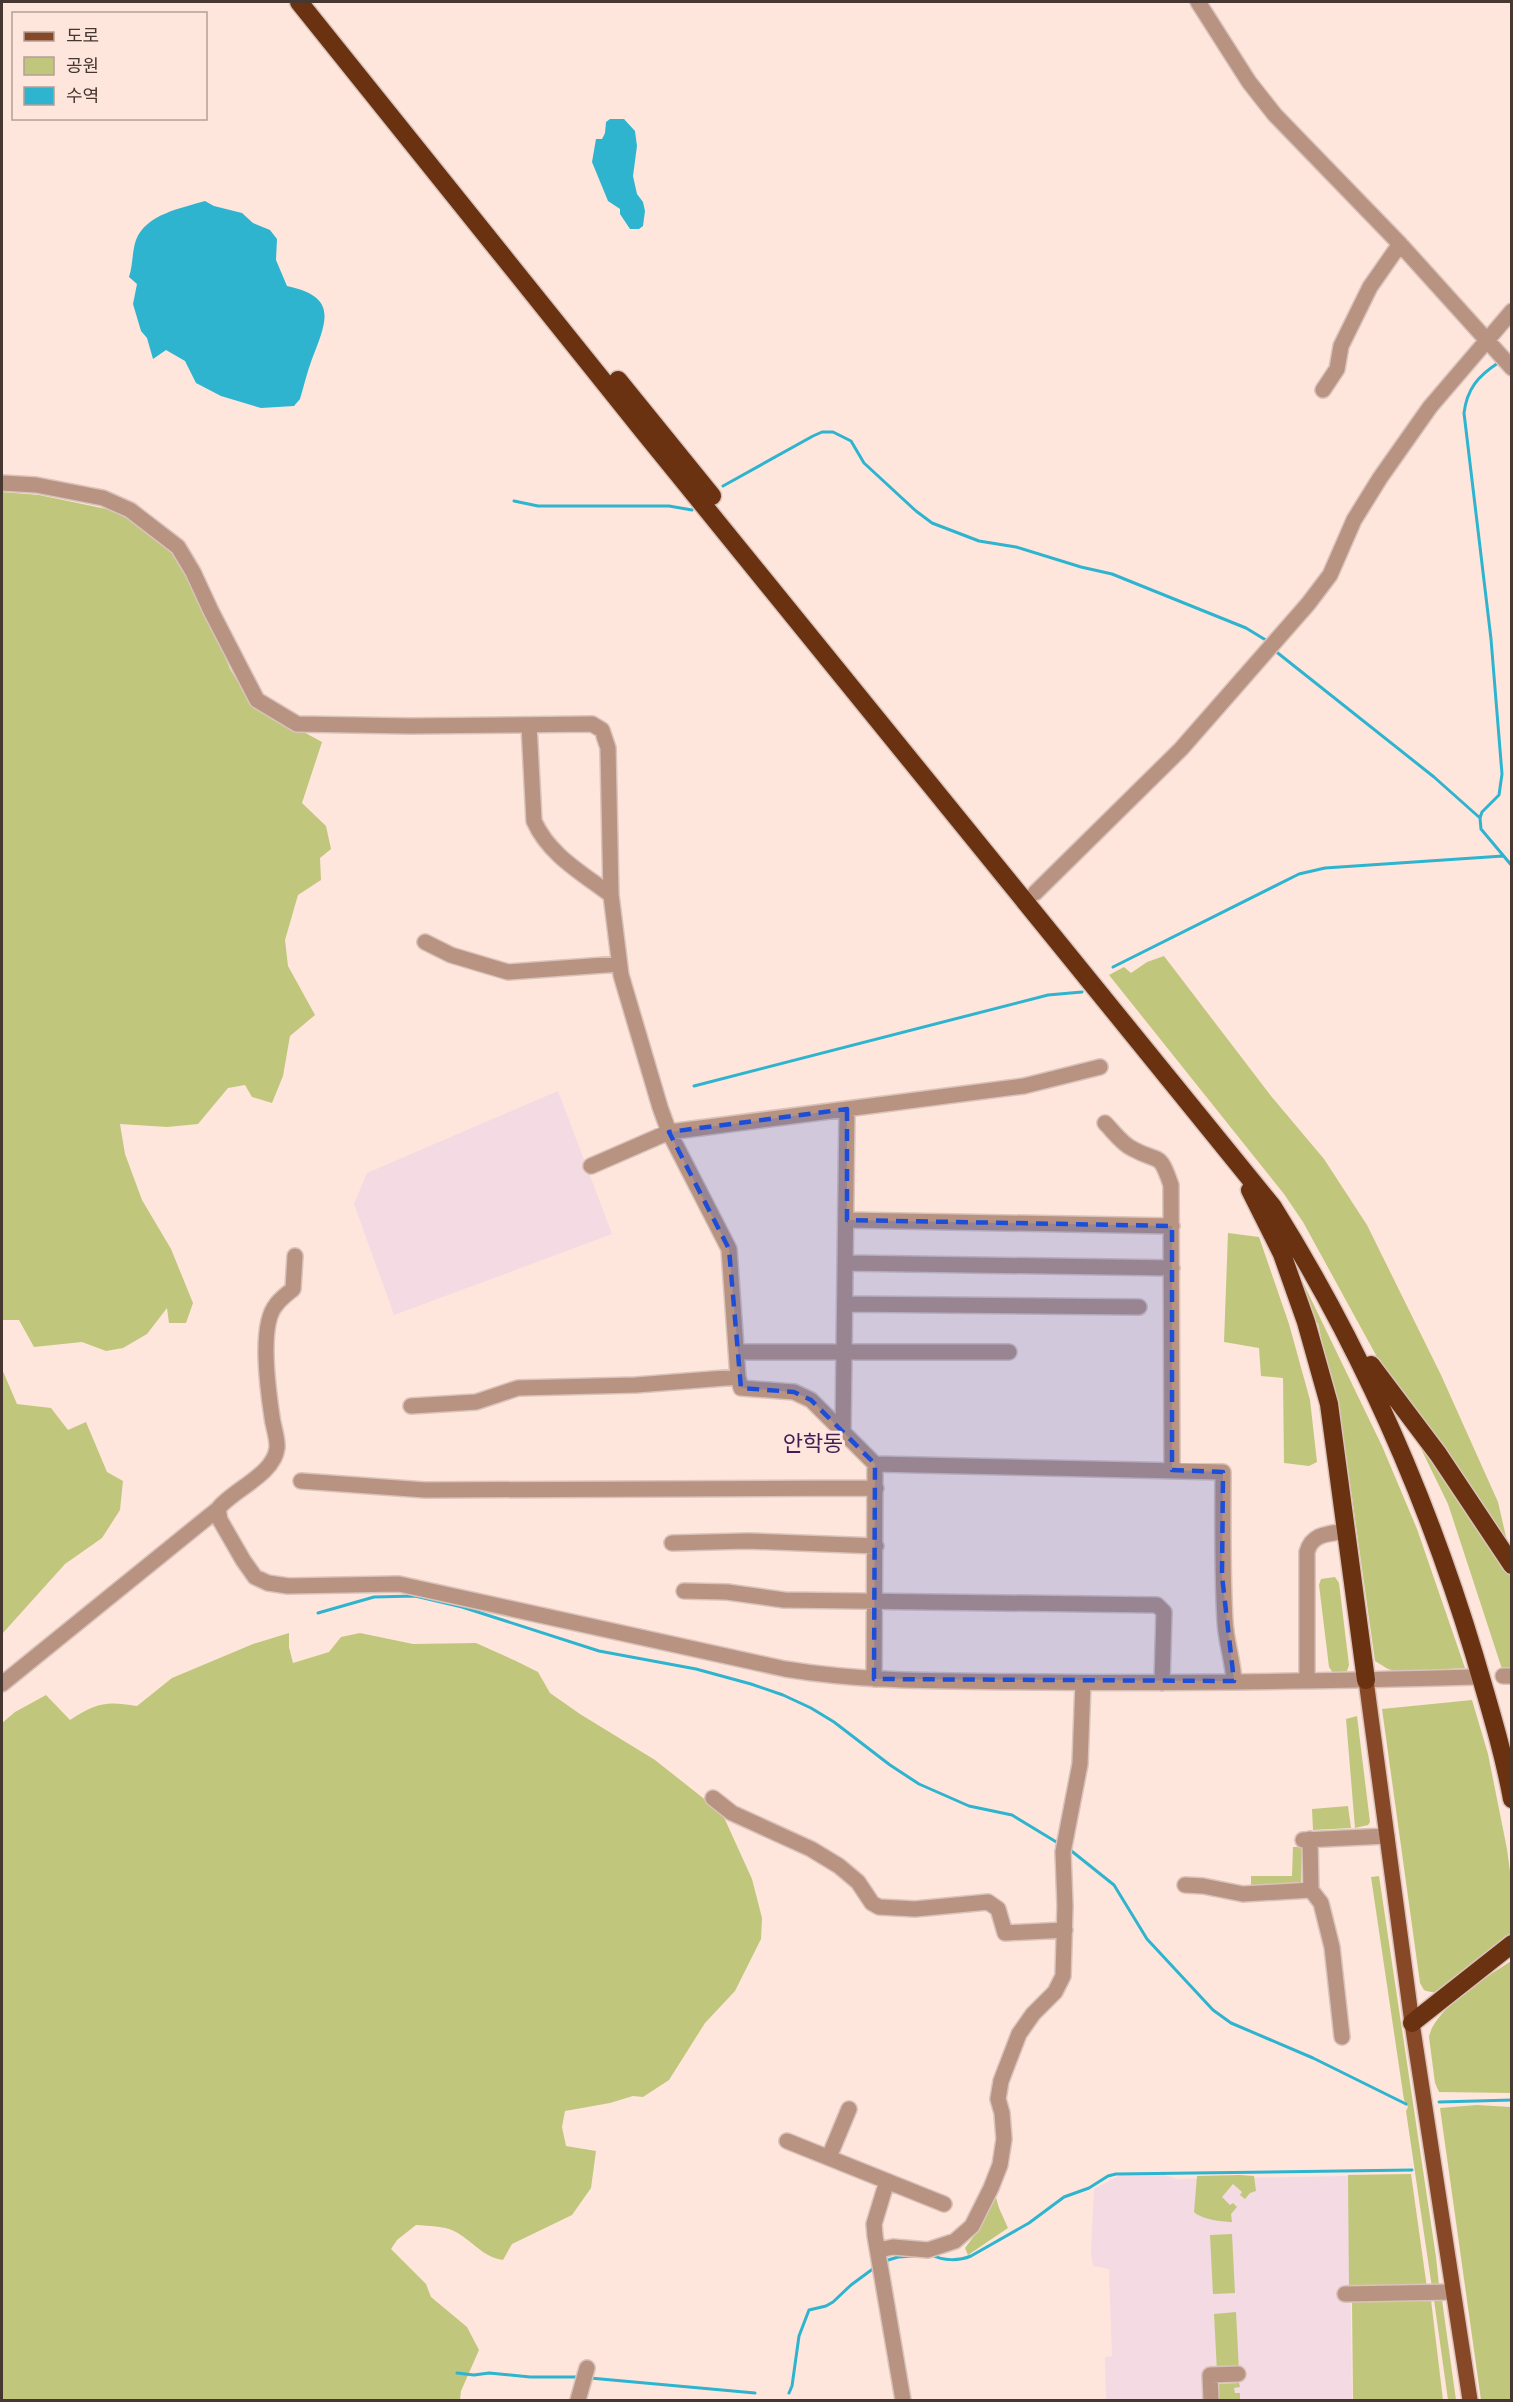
<svg xmlns="http://www.w3.org/2000/svg" width="1513" height="2402" font-family="Raleway,'Noto Sans KR',sans-serif">
<style>
.education{fill:#f3dae3}
.green{fill:#c0c77c}
.water{fill:#2eb4ce}
.lines{fill:none;stroke-linecap:round;stroke-linejoin:round}
.stream{stroke:#2eb4ce;stroke-width:3}
.minor-casing{stroke:#d9c3bb;stroke-width:18}
.major-casing{stroke:#d9c3bb;stroke-width:18}
.highway-casing{stroke:#d9c3bb;stroke-width:21}
.minor{stroke:#b89381;stroke-width:15}
.major{stroke:#864826;stroke-width:15}
.highway{stroke:#6b3211;stroke-width:18}
.marked{fill:#1d4ed8;fill-opacity:0.2;stroke:#1d4ed8;stroke-width:4.5;stroke-dasharray:12 8;stroke-linejoin:round}
.labels{text-anchor:middle;dominant-baseline:central;stroke-width:6;stroke-linejoin:round;paint-order:stroke}
.quarter-label{font-size:22px;fill:#421e55;stroke:#fee6dd}
</style>
<rect width="100%" height="100%" fill="#fee6dd"/>
<!-- education -->
<path class="education" d="M558 1091 612 1234 394 1315 354 1204 367 1173Z
M1120 2175H1164L1177 2179 1349 2176 1352 2400H1106L1105 2357 1112 2356 1109 2269 1093 2266 1091 2253 1094 2189Z"/>
<!-- green -->
<path class="green" d="M2 492 39 495 121 512 157 537 175 555 204 604 230 669 252 704 322 742 302 803 326 826 331 849 320 858 321 880 298 895 285 940 288 966 315 1015 290 1036 283 1076 272 1103 252 1097 245 1085 228 1088 198 1124 167 1127 120 1124 125 1154 142 1200 171 1249 193 1303 186 1323H169L167 1308 147 1334 123 1348 106 1351 82 1342 34 1347 19 1320H2Z
M1164 956 1271 1096 1324 1159 1367 1225 1441 1375 1498 1502 1510 1554 1377 1357 1303 1222 1284 1194 1109 975 1124 967 1131 973 1147 962Z
M1228 1233 1259 1237 1289 1324 1310 1400 1317 1462 1309 1466 1284 1463 1283 1378 1261 1376 1259 1348 1224 1342Z
M1295 1266 1382 1446 1417 1529 1465 1668 1399 1672 1388 1669 1375 1661 1346 1455 1318 1323 1315 1324Z
M2 1369 17 1404 51 1408 68 1430 86 1422 107 1472 123 1481 120 1510 102 1538 65 1564 2 1634Z
M1406 1418 1511 1577V1671L1503 1672 1448 1504Z
M1335 1577 1339 1583 1349 1665 1347 1671 1333 1673 1329 1667 1319 1585 1321 1579Z
M289 1633V1647L293 1663 329 1652 341 1637 360 1633 413 1644 476 1643 516 1661 538 1672 550 1693 580 1714 655 1760 722 1813 752 1879 762 1918 761 1939 735 1991 705 2023 669 2080 643 2097 633 2096 610 2103 565 2111 562 2127 566 2146 596 2151 591 2188 572 2215 512 2244 503 2260C482 2257 472 2240 454 2231 444 2226 428 2226 416 2225L397 2240 391 2249 426 2284 431 2297 467 2327 479 2350 461 2391 460 2400H2V1723L15 1712 46 1695 70 1720C97 1703 105 1701 137 1706L172 1678 253 1644Z
M1472 1700 1488 1754 1507 1849 1511 1879V1934L1445 1989C1438 1993 1431 1993 1424 1990L1420 1983 1382 1709Z
M1357 1716 1370 1822 1368 1825 1355 1828 1346 1719Z
M1348 1806 1351 1828 1313 1830 1312 1809Z
M1293 1847H1302L1301 1887 1251 1886V1876H1292Z
M1379 1876 1436 2257 1439 2285 1432 2288 1406 2111 1408 2107 1404 2100 1371 1877Z
M1511 1961V2093L1439 2092 1435 2083 1429 2037C1434 2009 1488 1976 1511 1961Z
M1477 2105 1511 2107V2400H1481L1440 2108Z
M1411 2174 1427 2288 1349 2289 1348 2175Z
M1240 2175 1254 2176 1256 2191 1250 2193 1245 2199 1240 2195 1242 2192 1233 2184 1222 2197 1230 2205 1233 2203 1237 2207 1231 2214 1232 2222C1222 2222 1201 2219 1194 2212L1197 2176Z
M995 2194 999 2208 1008 2228 968 2255 965 2248 980 2228Z
M1232 2234 1235 2293 1213 2294 1210 2235Z
M1431 2300 1443 2400H1353L1352 2301Z
M1434 2300H1442L1456 2400H1448Z
M1236 2312 1239 2371 1217 2372 1214 2314Z
M1239 2383 1240 2387 1234 2388 1235 2393H1240V2400H1218L1217 2384Z"/>
<!-- water -->
<path class="water" d="M610 119H624L635 131 637 146 633 176 637 194 643 202 645 211 643 226 639 229H630L620 214V209L608 201 592 162 596 139H602L605 133 606 122Z
M205 201 214 206 242 213 253 223 270 230 277 239 276 260 287 286C338 297 327 320 312 359 307 372 304 386 300 399L294 406 261 408 221 396 196 383 185 361 166 350 153 359 147 338 141 331 133 304 137 284 129 277C133 265 132 251 136 240 146 214 182 208 205 201Z"/>
<g class="lines">
<!-- stream -->
<path class="stream" d="M1498 363C1478 376 1467 389 1464 413L1491 639 1502 774 1499 795 1482 812 1480 818 1481 829 1512 866
M723 486 813 436 822 432H833L851 441 864 463 916 511 932 523 979 541 1016 547 1081 567 1112 574 1246 628 1269 642
M514 501 538 506H669L692 510
M1274 650 1434 777 1480 818
M1113 967 1299 874 1325 868 1503 856
M694 1086 1048 995 1082 992
M318 1613 374 1597 415 1596 462 1607 599 1651 696 1669 751 1684 783 1695 811 1708 834 1722 890 1765 919 1784 969 1806 1012 1815 1058 1843
M1069 1849 1114 1885 1147 1939 1213 2010 1231 2023 1313 2058 1406 2104
M1439 2102 1512 2100
M932 2255C943 2261 959 2261 971 2256L1029 2223 1064 2197 1089 2188 1108 2176 1116 2174 1412 2170
M885 2261 898 2257 914 2256
M457 2373 474 2375 489 2373 530 2377H580
M590 2378 755 2393
M789 2393 792 2386 799 2336 809 2310 826 2306 833 2302 851 2285 874 2268"/>
<defs>
<path id="minor" d="M1198 2 1249 82 1275 115 1400 244 1512 368
M1323 390 1337 369 1341 346 1370 287 1400 244
M2 483 36 485 103 498 130 510 178 547 193 572 211 611 257 700 297 724 410 726 592 724 602 730 608 748 611 895 621 975 660 1107 669 1132 729 1249 738 1377 741 1388 794 1392 811 1400 875 1464 874 1679
M529 725 534 821C549 855 582 873 611 895
M1035 893 1181 749 1308 604 1330 575 1354 520 1380 478 1430 407 1512 311
M425 942 451 955 508 972 619 964
M1105 1123C1113 1131 1122 1144 1133 1149 1160 1164 1159 1150 1171 1185L1172 1470
M591 1166 669 1132 1024 1086 1100 1067
M847 1220 1172 1226
M295 1256 293 1289C287 1294 280 1299 276 1305 259 1325 268 1390 272 1417 273 1426 278 1439 277 1448 274 1475 232 1490 218 1509L220 1520 243 1560 255 1577 268 1583 288 1586 399 1584 785 1669C870 1683 956 1681 1043 1682 1186 1684 1330 1681 1474 1677
M846 1263 1172 1268
M846 1304 1139 1307
M737 1352H1009
M411 1406 476 1402 518 1388 636 1385 738 1377
M843 1433 847 1109
M875 1464 1223 1472C1223 1522 1222 1571 1225 1621 1226 1642 1233 1661 1234 1681
M301 1481 425 1490 876 1488
M672 1543 748 1541 876 1546
M684 1591 727 1592 784 1600 1157 1605 1164 1612 1162 1683
M1503 1676H1512
M1307 1681V1552C1312 1533 1329 1534 1346 1531
M2 1684 218 1509
M713 1798 732 1813 811 1849 839 1866 858 1882 872 1903 879 1907 915 1909 988 1902 998 1909 1005 1933 1065 1930
M1310 1839 1311 1890 1321 1903 1332 1947 1342 2037
M1303 1840 1387 1836
M1185 1885 1203 1886 1243 1894 1311 1890
M787 2141 944 2204
M829 2157 849 2109
M887 2181 874 2224 875 2236 903 2400
M879 2250 893 2247 928 2250 955 2241 972 2226 991 2188 1000 2165 1004 2139 1002 2113 998 2099 1001 2081 1019 2034 1033 2014 1055 1992 1063 1976 1065 1906 1063 1852 1080 1764 1083 1683
M1345 2294 1452 2292
M578 2400 587 2368
M1211 2400 1210 2375 1238 2374"/>
<path id="major" d="M1366 1680 1412 2023 1470 2400"/>
<path id="highway" d="M299 2 644 432 1273 1207C1360 1346 1427 1498 1474 1654 1488 1702 1503 1750 1512 1799
M618 380 712 496
M1250 1190 1282 1254 1306 1322 1329 1404 1366 1680
M1371 1365 1438 1454 1512 1565
M1412 2023 1512 1944"/>
</defs>
<!-- minor casing -->
<use href="#minor" class="minor-casing"/>
<!-- major casing -->
<use href="#major" class="major-casing"/>
<!-- highway casing -->
<use href="#highway" class="highway-casing"/>
<!-- minor -->
<use href="#minor" class="minor"/>
<!-- major -->
<use href="#major" class="major"/>
<!-- highway -->
<use href="#highway" class="highway"/>
</g>
<!-- marked area -->
<path class="marked" d="M847 1109V1220L1172 1226V1470L1223 1472 1222 1576 1234 1681 874 1679 875 1464 811 1400 794 1392 741 1388 729 1249 669 1132Z"/>
<g class="labels">
<!-- quarter labels -->
<g class="quarter-label">
<text x="813" y="1443">안학동</text>
</g>
</g>
<!-- border -->
<rect width="1513" height="2402" fill="none" stroke="#463731" stroke-width="6"/>
<!-- legend -->
<rect x="12" y="12" width="195" height="108" fill="#fee6dd" stroke="#b4a098" stroke-width="1.5"/>
<rect x="24" y="32" width="30" height="9" fill="#864826" stroke="#b4a098" stroke-width="1.5"/>
<text x="66" y="42" font-size="18" fill="#463731">도로</text>
<rect x="24" y="57" width="30" height="18" fill="#c0c77c" stroke="#b4a098" stroke-width="1.5"/>
<text x="66" y="72" font-size="18" fill="#463731">공원</text>
<rect x="24" y="87" width="30" height="18" fill="#2eb4ce" stroke="#b4a098" stroke-width="1.5"/>
<text x="66" y="102" font-size="18" fill="#463731">수역</text>
</svg>
